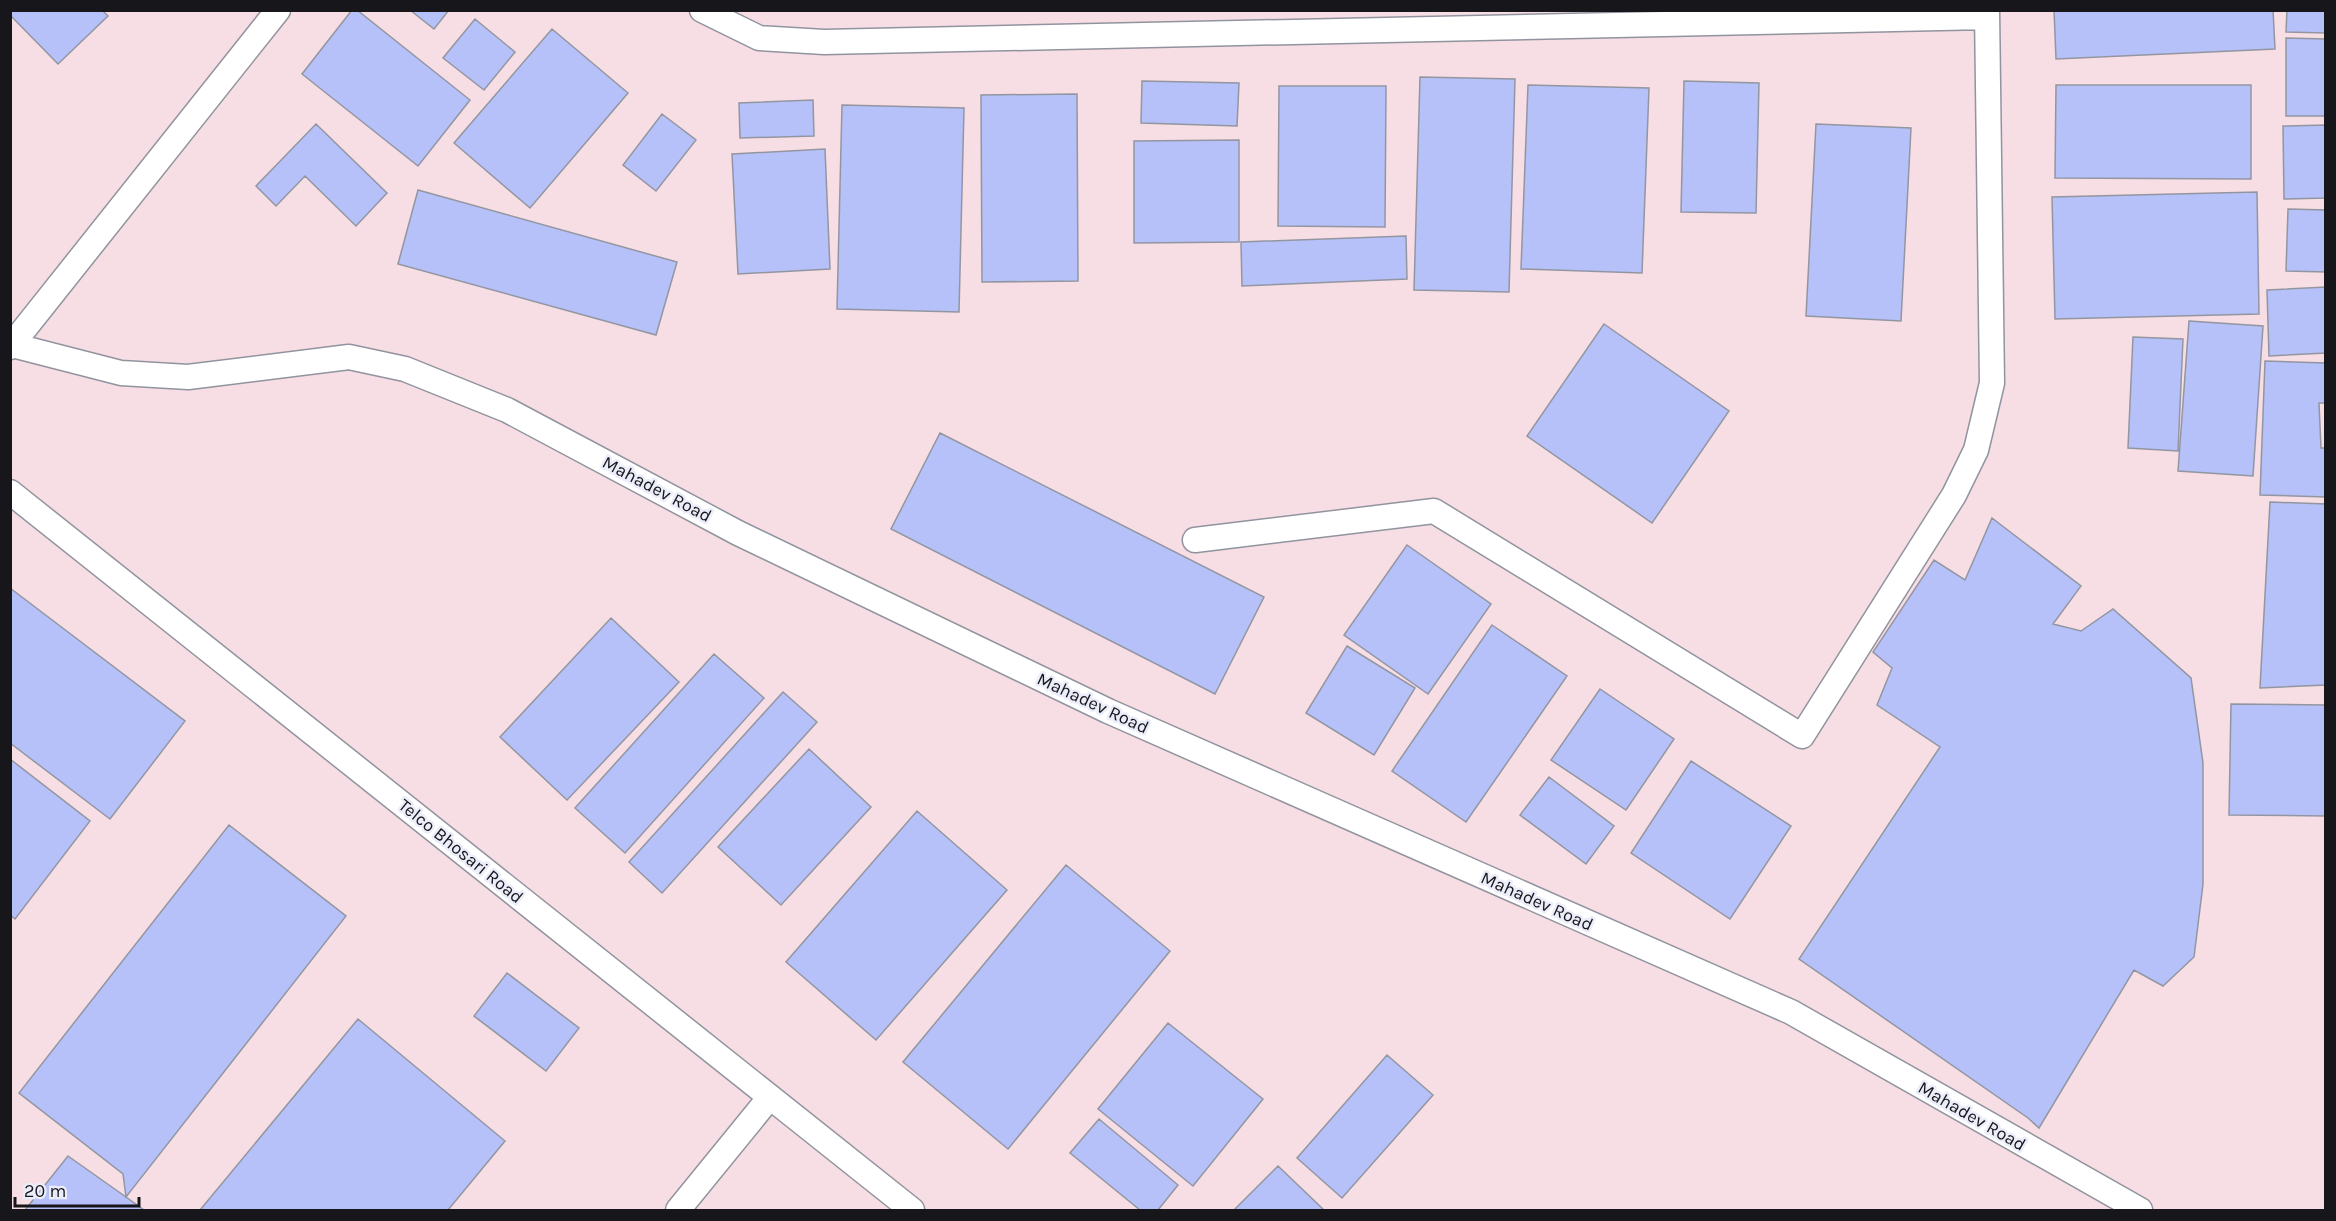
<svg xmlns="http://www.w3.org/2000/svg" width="2336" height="1221" font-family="Karla,sans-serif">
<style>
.industrial{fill:#f7dde4}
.building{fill:#b5c1f8;stroke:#9396a1;stroke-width:1.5}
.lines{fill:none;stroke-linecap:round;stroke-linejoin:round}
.service-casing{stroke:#91949e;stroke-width:27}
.service{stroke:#fff;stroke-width:24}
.labels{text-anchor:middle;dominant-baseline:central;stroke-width:5;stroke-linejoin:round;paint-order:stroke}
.street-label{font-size:18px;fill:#17171b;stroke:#ebeefa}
</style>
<rect width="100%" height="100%" fill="#ebeefa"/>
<!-- industrial -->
<path class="industrial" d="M11 11H2325V1210H11Z"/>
<!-- building -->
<path class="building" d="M10 10H102L108 16 58 64 10 15Z
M352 10H357L470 100 418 166 302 74Z
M410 10H449L434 29Z
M2054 10H2273L2275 49 2056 59Z
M2287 10H2326V33L2286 32Z
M475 19 515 52 484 90 443 58Z
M552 29 628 93 530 208 454 143Z
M2286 38 2326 39V116H2286Z
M1420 77 1515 79 1509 292 1414 290Z
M1142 81 1239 83 1237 126 1141 123Z
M1684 81 1759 83 1756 213 1681 212Z
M1528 85 1649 88 1642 273 1521 269Z
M2056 85H2251V179L2055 178Z
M1279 86H1386L1385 227 1278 226Z
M1077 94 1078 281 982 282 981 95Z
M813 100 814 136 740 138 739 103Z
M842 105 964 108 959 312 837 309Z
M662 114 696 140 656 191 623 165Z
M316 124 387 193 356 226 305 176 276 206 256 186Z
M1816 124 1911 128 1901 321 1806 316Z
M2326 125V198L2284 199 2283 126Z
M1239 140V242L1134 243V141Z
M825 149 830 269 738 274 732 154Z
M418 190 677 262 656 335 398 264Z
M2257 192 2259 314 2055 319 2052 197Z
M2288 209 2326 210V272L2286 271Z
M1406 236 1407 279 1242 286 1241 242Z
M2326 287V353L2269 356 2267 290Z
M2189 321 2263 326 2253 476 2178 471Z
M1604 324 1729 411 1652 523 1527 436Z
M2133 337 2183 339 2178 451 2128 448Z
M2265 361 2326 363V403H2319L2321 448H2326V497L2260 495Z
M940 433 1264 597 1215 694 891 529Z
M2270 502 2326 504V685L2260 688Z
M1992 518 2081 586 2053 624 2081 631 2113 609 2191 678 2203 763V884L2194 957 2163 986 2134 970 2039 1128 2028 1118 1799 959 1940 747 1877 705 1892 668 1873 652 1934 560 1965 580Z
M1407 545 1491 604 1428 694 1344 635Z
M10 588 185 721 110 819 10 743Z
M611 618 679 682 567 800 500 737Z
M1492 625 1567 676 1466 822 1392 771Z
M1347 646 1415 688 1374 755 1306 713Z
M714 654 764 698 625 853 575 808Z
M1600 689 1674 739 1626 810 1551 760Z
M783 692 817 722 662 893 629 862Z
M2231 704 2326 705V816L2229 815Z
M809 749 871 807 781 905 718 847Z
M10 759 90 821 15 919 10 915Z
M1691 761 1791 826 1730 919 1631 853Z
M1549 777 1614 826 1586 864 1520 815Z
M917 811 1007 890 876 1040 786 962Z
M229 825 346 916 126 1197 123 1174 19 1093Z
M1066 865 1170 951 1008 1149 903 1062Z
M507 973 579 1028 546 1071 474 1016Z
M358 1019 505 1141 448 1210H200Z
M1168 1023 1263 1099 1193 1186 1098 1109Z
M1387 1055 1433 1095 1342 1198 1297 1158Z
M1099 1119 1178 1185 1158 1210H1140L1070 1153Z
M68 1156 126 1197 144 1210H25Z
M1278 1166 1324 1210H1234Z"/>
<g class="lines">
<defs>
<path id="service" d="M702 10 759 38 824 42 1987 17
M12 345 121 373 188 377 349 357 405 369 507 410 738 533 1108 711 1791 1012 2140 1210
M10 347 278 10
M10 492 912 1210
M1195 540 1434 511 1802 736 1954 495 1976 450 1992 383 1987 10
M678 1210 770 1097"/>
</defs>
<!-- service casing -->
<use href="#service" class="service-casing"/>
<!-- service -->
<use href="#service" class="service"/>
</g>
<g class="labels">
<!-- street labels -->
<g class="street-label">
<text transform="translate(657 489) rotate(28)">Mahadev Road</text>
<text transform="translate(1093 703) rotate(25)">Mahadev Road</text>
<text transform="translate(461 851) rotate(39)">Telco Bhosari Road</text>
<text transform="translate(1537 901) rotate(24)">Mahadev Road</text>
<text transform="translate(1972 1116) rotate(30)">Mahadev Road</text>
</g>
</g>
<!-- border -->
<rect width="2336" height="1221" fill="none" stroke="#17171b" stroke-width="24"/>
<!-- scale -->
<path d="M15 1197v9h124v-9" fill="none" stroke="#17171b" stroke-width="3"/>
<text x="24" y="1197" font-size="18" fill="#17171b" stroke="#ebeefa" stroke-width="4.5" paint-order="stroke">20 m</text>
</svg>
